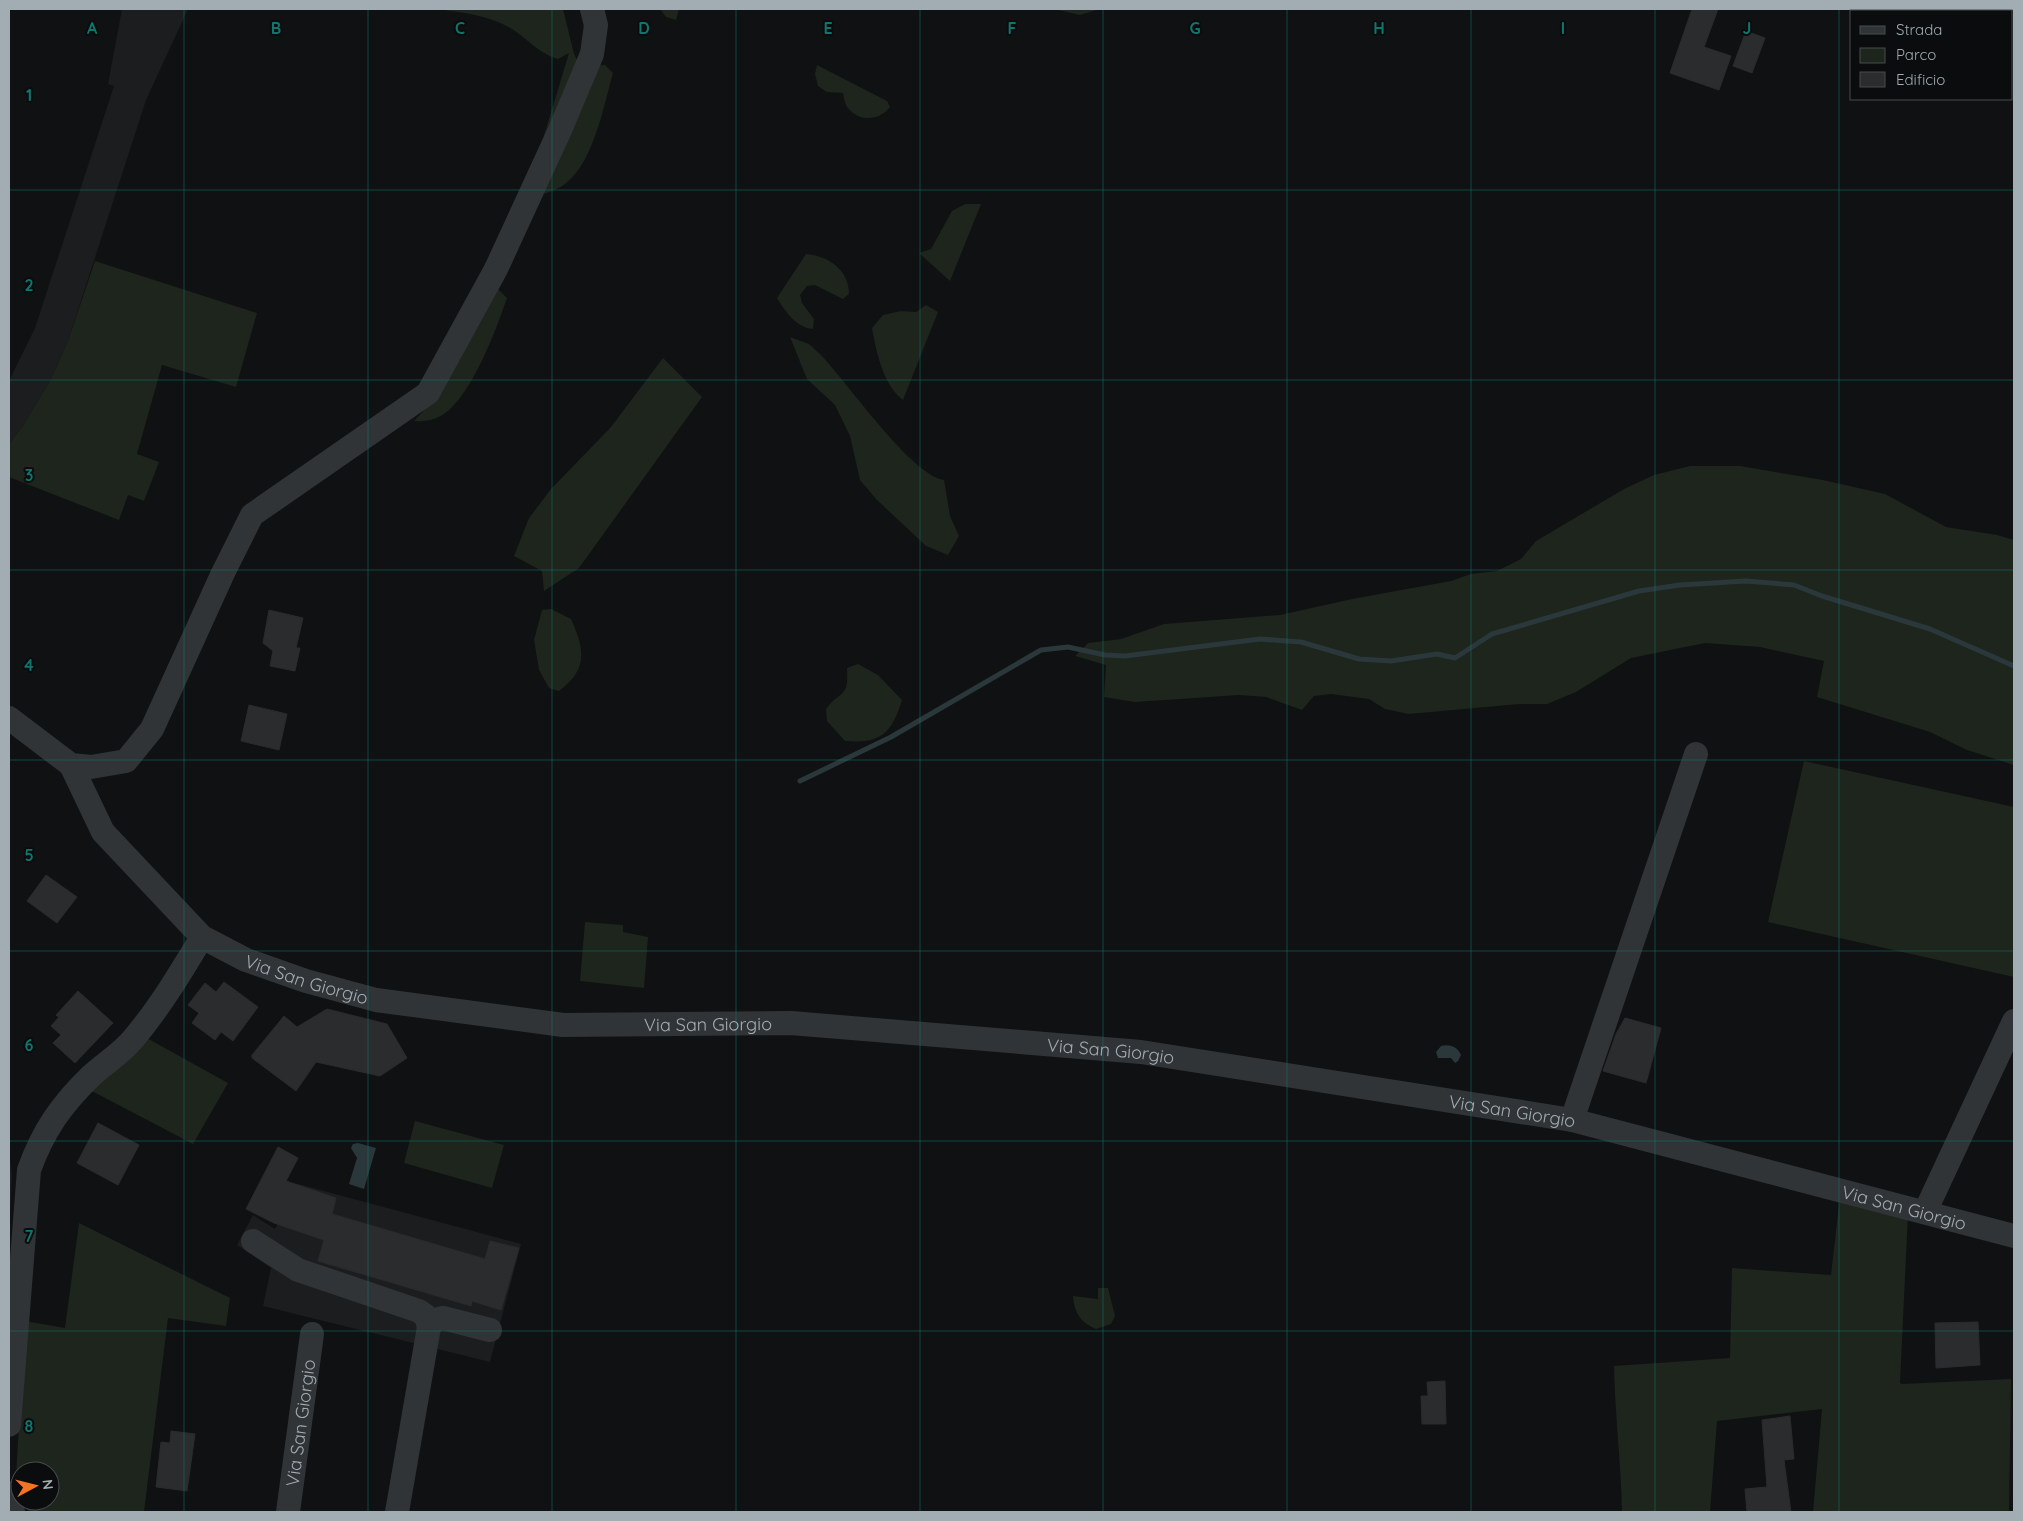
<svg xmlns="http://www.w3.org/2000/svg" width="2023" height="1521" font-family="Quicksand,sans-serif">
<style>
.built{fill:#1c1d1f}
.green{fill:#1d251d}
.water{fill:#2a383b}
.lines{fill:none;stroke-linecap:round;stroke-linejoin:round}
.stream{stroke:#2a383b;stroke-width:5}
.building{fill:#2b2c2e;stroke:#2a2b2e}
.minor{stroke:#313437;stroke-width:24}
.grid{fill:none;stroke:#0f766e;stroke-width:1;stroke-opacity:0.55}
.labels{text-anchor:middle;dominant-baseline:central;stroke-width:4;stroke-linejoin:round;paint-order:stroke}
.street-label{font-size:18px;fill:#a1acb3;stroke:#0b0c0d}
.grid-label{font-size:16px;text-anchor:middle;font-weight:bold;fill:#0f766e;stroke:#0b0c0d;stroke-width:4;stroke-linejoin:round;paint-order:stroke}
</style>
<rect width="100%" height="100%" fill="#101112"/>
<!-- built -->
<path class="built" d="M122 9H188L146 100 68 341 50 381 22 427 9 444V381L35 328 114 86 108 84Z
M9 1149 12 1176 9 1235Z
M298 1184 521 1244 490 1362 263 1306 271 1268 237 1245 253 1215 275 1229Z"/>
<!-- green -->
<path class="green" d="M438 9H563L574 54 580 66 605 65 613 73C604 105 593 164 565 184 559 189 551 191 544 194L533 172 569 53 558 59C539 54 528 39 512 29 489 15 464 13 438 9Z
M660 9H679L676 20 666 17Z
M1054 9H1100L1080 15Z
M817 65 887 101 890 107C880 120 860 123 848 108 845 105 844 98 843 93L827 92 818 86 815 74Z
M965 204H981L950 281 919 253 931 249 952 211Z
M806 254C829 256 849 270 849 294L843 299 815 285 807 286 800 295 802 303 814 319 813 329C795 327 786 312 777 298Z
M95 261 257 313 236 387 162 365 137 454 159 462 144 501 128 495 119 520 9 477V444L22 427 50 381 68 341Z
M496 287 507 298C496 330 472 395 444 414 435 420 424 422 414 421L431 403Z
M926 305 938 312 903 400C883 385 876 351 872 328L883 315 901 311 916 312Z
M790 337 809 344 821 355C847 382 911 475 944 480L950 516 959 536 948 555 926 546 876 499 860 480 850 436 835 405 807 379Z
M663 358 702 397 579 568 544 591 542 571 514 556 529 518 551 489 611 427Z
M1690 466H1740L1823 480 1885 494 1946 527 1997 535 2014 540V765L1967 750 1930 732 1817 697 1824 661 1760 647 1705 643 1631 658 1576 692 1547 704H1519L1409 714 1385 709 1369 699 1331 694 1314 696 1302 710 1266 697 1239 695 1135 702 1104 697 1106 665 1075 656 1088 643 1121 639 1164 624 1280 615 1352 599 1451 581 1471 574 1497 571 1521 559 1536 541 1624 489 1654 475Z
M551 609 571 619C585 650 588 669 559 691L549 688 539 670 534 640 542 610Z
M858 664 878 675 902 700C892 733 881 744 845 741L827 721 826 709C841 689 849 699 847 668Z
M1804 761 2014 807V977L1768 922Z
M585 922 623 925V932L648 937 644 988 580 981Z
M145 1037 228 1083 193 1144 88 1089Z
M415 1121 504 1145 492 1188 404 1163Z
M1840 1196 1908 1214 1900 1383 1902 1384 2011 1379 2009 1512H1813L1822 1409 1717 1421 1710 1512H1622C1621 1463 1615 1415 1614 1366L1730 1358 1732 1268 1831 1275Z
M79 1223 230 1298 226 1326 168 1318 144 1512H29L24 1501H50V1471H20V1488L16 1477 25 1321 65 1328Z
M1098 1288H1108L1115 1316 1111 1324 1096 1329C1081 1323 1074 1313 1073 1296L1098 1299Z"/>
<!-- water -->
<path class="water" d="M1441 1046C1449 1044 1457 1046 1461 1055L1458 1061 1455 1063 1451 1058H1438L1436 1052Z
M358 1143 376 1148 364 1189 349 1184 357 1158 351 1148 353 1144Z"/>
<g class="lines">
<!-- stream -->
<path class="stream" d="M800 781 891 737 1041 650 1068 647 1105 655 1125 656 1260 639 1301 642 1359 659 1391 661 1437 654 1455 658 1492 634 1639 591 1680 585 1746 581 1794 585 1822 596 1930 629 2014 666"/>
</g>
<!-- building -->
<path class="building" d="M1692 9H1718L1704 47 1731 56 1719 90 1670 73Z
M1746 31 1765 38 1752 73 1733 66Z
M269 610 303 618 296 648H300L295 671 270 666 273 651 263 643Z
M249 705 287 714 279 750 241 741Z
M46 875 77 897 57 923 27 901Z
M224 982 258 1007 233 1041 221 1032 215 1040 192 1023 199 1013 188 1005 205 983 216 992Z
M78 991 113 1023 75 1063 53 1043 61 1035 51 1026 59 1017 56 1015Z
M327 1009 387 1024 407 1058 380 1076 316 1062 296 1091 252 1058V1055L284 1016 297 1027Z
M1625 1018 1661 1028 1646 1083 1603 1071 1616 1034Z
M98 1123 139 1145 118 1185 77 1163Z
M278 1147 298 1158 286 1181 336 1198 332 1214 485 1259 490 1241 519 1248 501 1310 472 1301 471 1306 318 1261 324 1240 274 1223 246 1209Z
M1978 1322 1980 1365 1936 1368 1935 1323Z
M1445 1381 1446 1424H1422L1421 1396H1428L1427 1382Z
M1790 1416 1794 1459 1784 1460 1791 1512H1747L1745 1489 1767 1487 1762 1420Z
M171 1431 195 1434 187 1491 156 1487 161 1442 170 1443Z"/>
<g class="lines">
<!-- minor -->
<g class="minor">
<path d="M9 718 71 765 91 767 126 761 152 729 223 573 252 515 428 393 496 269 560 130 592 54 596 25 592 9"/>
<path id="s1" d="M71 765 103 832 202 937 246 960 306 981 376 1000 563 1025 791 1023 1141 1052 1572 1120 2014 1236"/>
<path d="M1572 1120 1696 754"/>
<path d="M1925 1212 2014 1021"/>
<path d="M253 1241 298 1270 419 1311 426 1316 429 1327 397 1512"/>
<path d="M429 1327 435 1320 443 1318 490 1330"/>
<path d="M9 1425 29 1170C43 1131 61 1105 91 1076 105 1063 122 1053 134 1038 160 1007 181 972 202 937"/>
<path d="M9 1493 13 1512"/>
<path id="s2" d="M288 1512 312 1334"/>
</g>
</g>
<!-- grid -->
<path class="grid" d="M184 9V1512M368 9V1512M552 9V1512M736 9V1512M920 9V1512M1103 9V1512M1287 9V1512M1471 9V1512M1655 9V1512M1839 9V1512M9 190H2014M9 380H2014M9 570H2014M9 760H2014M9 951H2014M9 1141H2014M9 1331H2014"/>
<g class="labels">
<!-- street labels -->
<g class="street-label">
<text stroke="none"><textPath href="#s1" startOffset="332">Via San Giorgio</textPath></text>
<text stroke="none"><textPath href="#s1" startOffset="738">Via San Giorgio</textPath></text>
<text stroke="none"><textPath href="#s1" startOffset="1142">Via San Giorgio</textPath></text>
<text stroke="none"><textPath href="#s1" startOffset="1548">Via San Giorgio</textPath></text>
<text stroke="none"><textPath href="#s1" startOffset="1952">Via San Giorgio</textPath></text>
<text stroke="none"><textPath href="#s2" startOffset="90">Via San Giorgio</textPath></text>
</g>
</g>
<g class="grid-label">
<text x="92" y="34">A</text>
<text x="276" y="34">B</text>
<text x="460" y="34">C</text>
<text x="644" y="34">D</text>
<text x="828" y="34">E</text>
<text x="1012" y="34">F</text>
<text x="1195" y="34">G</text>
<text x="1379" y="34">H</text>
<text x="1563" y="34">I</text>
<text x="1747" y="34">J</text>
<text x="29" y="101">1</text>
<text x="29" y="291">2</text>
<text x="29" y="481">3</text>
<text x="29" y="671">4</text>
<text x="29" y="861">5</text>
<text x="29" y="1051">6</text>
<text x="29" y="1242">7</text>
<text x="29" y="1432">8</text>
</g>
<!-- border -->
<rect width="2023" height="1521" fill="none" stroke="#a1acb3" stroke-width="20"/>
<!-- legend -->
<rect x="1850" y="10" width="162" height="90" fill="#0b0c0d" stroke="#474c4f"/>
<rect x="1860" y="26" width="25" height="8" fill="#313437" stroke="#474c4f"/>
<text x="1896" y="35" font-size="15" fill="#a1acb3">Strada</text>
<rect x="1860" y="48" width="25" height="15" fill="#1d251d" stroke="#474c4f"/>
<text x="1896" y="60" font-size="15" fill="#a1acb3">Parco</text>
<rect x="1860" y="72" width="25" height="15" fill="#2b2c2e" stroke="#474c4f"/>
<text x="1896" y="85" font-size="15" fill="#a1acb3">Edificio</text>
<!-- north arrow -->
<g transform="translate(35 1486) rotate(83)"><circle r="24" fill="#0b0c0d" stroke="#474c4f"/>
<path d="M0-4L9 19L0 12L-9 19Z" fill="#f77324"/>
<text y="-8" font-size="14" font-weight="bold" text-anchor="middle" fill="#a1acb3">N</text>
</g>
</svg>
